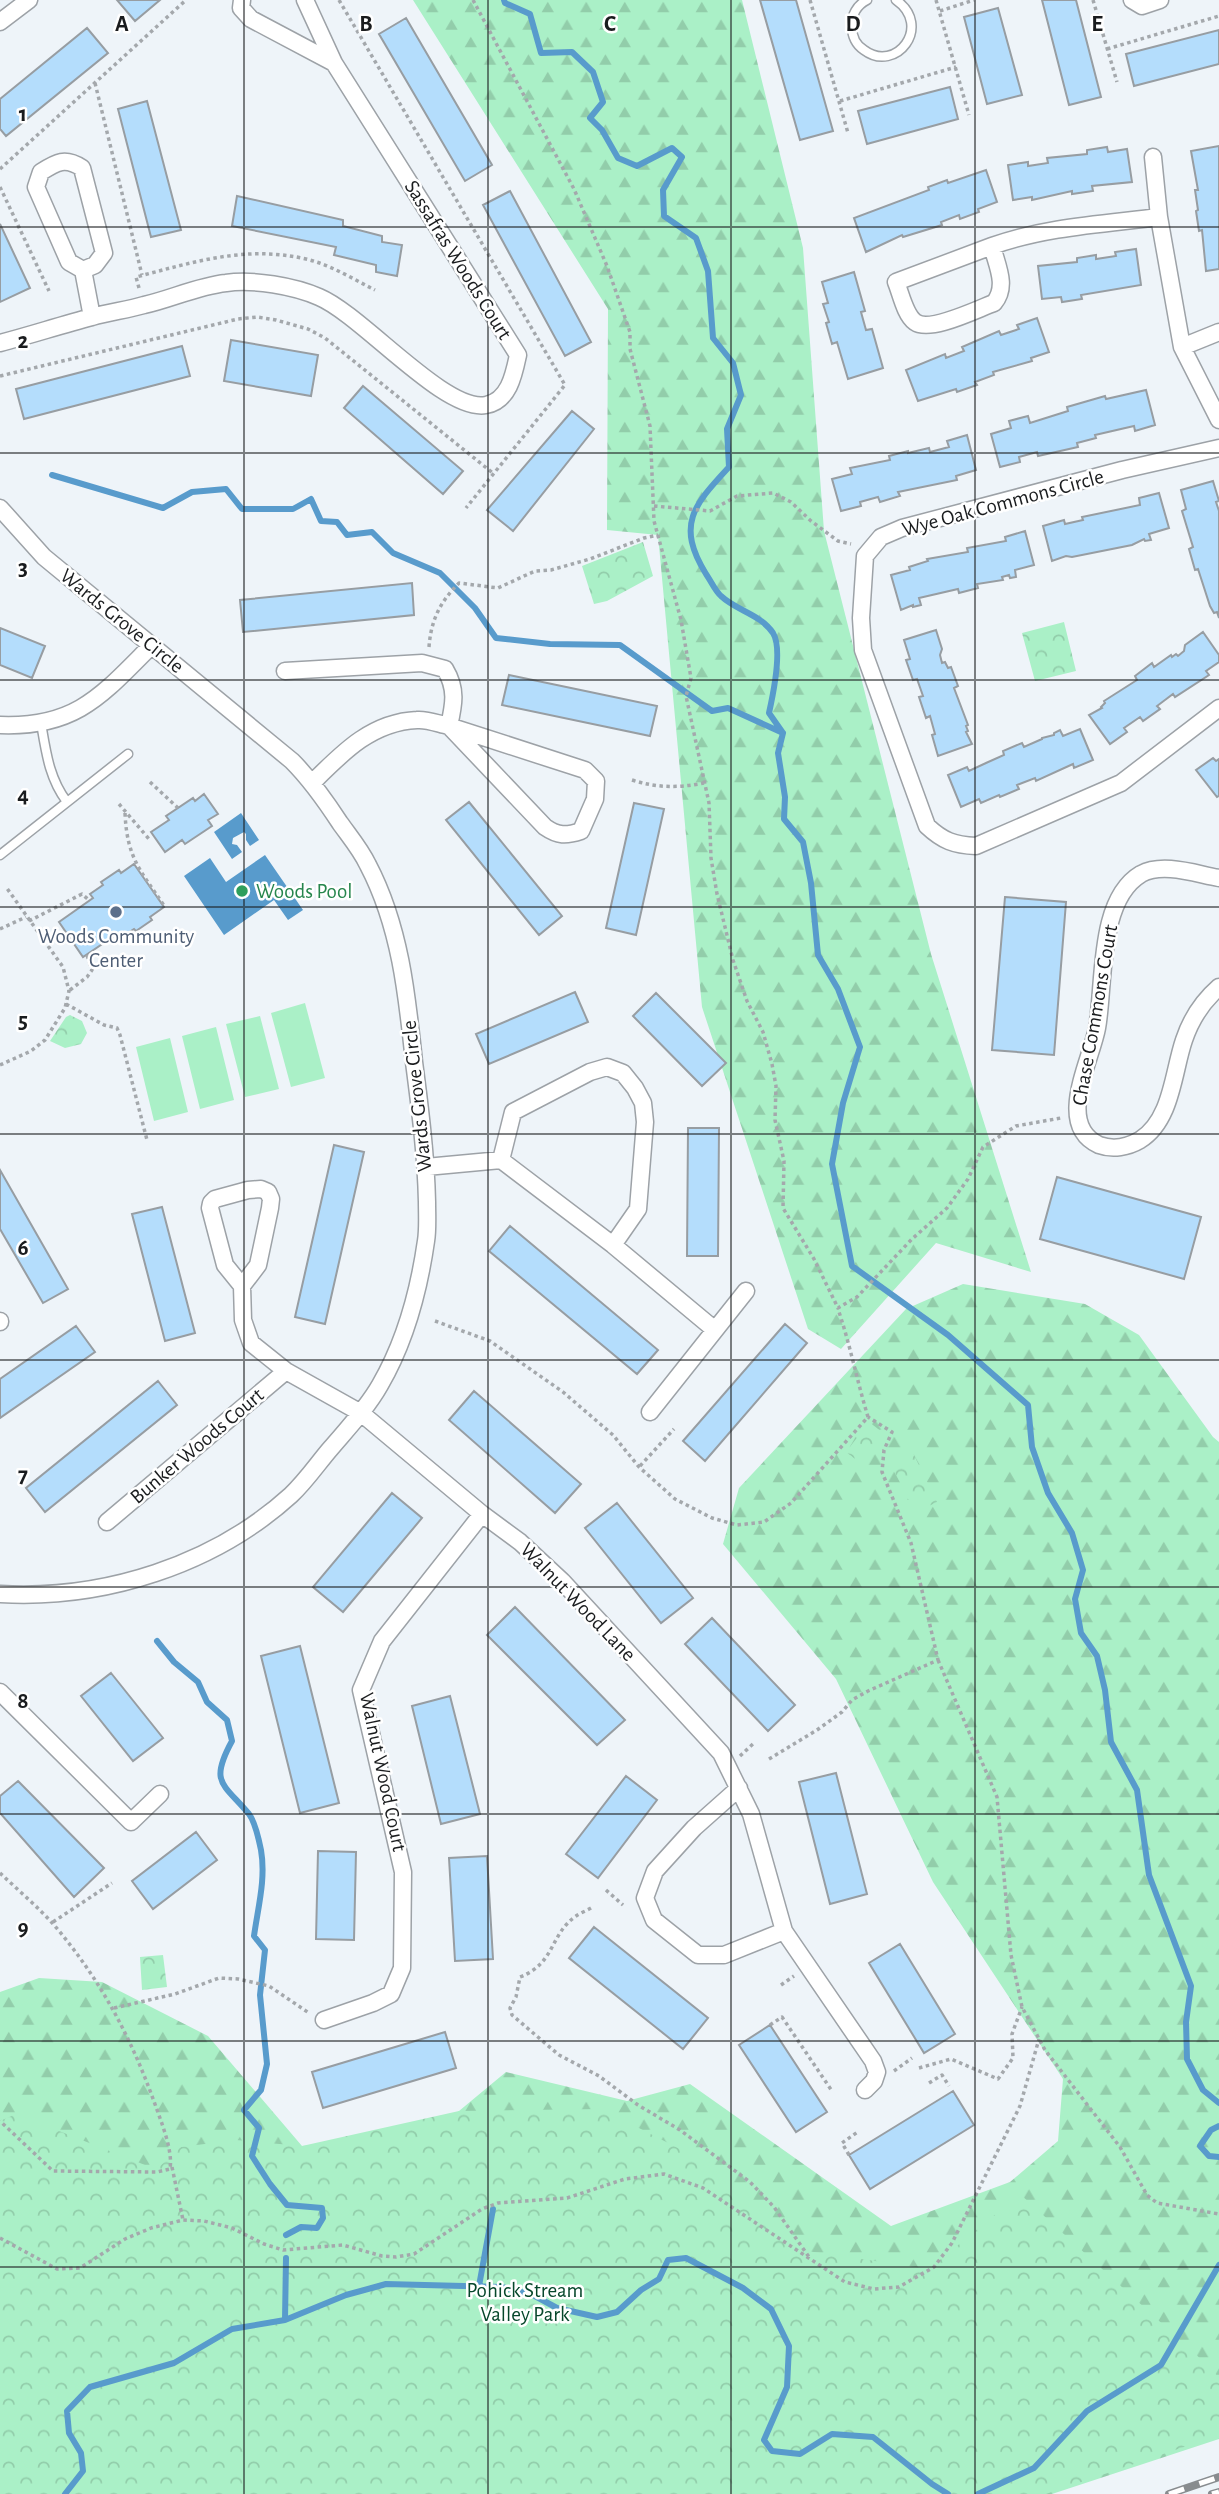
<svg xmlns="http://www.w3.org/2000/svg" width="1219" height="2494" font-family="'Alegreya Sans',sans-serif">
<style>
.forest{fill:url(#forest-firs)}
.park{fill:url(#park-crowns)}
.pitch{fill:#aaf0c7}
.water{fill:#589bcc}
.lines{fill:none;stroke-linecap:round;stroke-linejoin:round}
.stream{stroke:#589bcc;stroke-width:6}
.building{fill:#b4ddfc;stroke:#979da2;stroke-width:2}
.lane-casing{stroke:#9da2a7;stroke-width:11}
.street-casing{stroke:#9da2a7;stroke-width:19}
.path{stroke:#a4a8ac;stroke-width:3.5;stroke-dasharray:3.5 3.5;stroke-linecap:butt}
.lane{stroke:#fff;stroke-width:8}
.street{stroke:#fff;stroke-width:16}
.rail-casing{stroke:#888c8f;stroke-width:8}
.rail{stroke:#fff;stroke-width:5;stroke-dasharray:16;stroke-linecap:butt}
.grid{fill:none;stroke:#1a1c1e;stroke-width:2;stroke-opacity:0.55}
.leisure-dot{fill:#2e9e5b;stroke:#fff;stroke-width:2.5}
.service-dot{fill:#5c6f8a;stroke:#fff;stroke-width:2.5}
.labels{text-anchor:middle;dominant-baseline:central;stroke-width:5;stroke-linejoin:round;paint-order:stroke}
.street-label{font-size:21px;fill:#1a1c1e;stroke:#fff}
.leisure-label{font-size:21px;fill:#27864d;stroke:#fff;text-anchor:start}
.service-label{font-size:21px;fill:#4e5e75;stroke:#fff}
.park-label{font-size:21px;fill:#06472b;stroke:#fff}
.grid-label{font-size:23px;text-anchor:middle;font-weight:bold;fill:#1a1c1e;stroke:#fff;stroke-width:5;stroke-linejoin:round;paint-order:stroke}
</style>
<defs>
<pattern id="forest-firs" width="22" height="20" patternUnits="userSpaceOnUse" patternTransform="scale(1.75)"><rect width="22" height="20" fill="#aaf0c7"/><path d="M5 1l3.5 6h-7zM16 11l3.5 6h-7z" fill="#92cdaa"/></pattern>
<pattern id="park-crowns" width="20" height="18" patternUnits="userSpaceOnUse" patternTransform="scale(1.75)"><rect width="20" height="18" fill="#aaf0c7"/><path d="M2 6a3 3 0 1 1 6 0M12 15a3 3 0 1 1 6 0" fill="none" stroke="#92cdaa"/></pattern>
</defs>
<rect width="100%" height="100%" fill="#eef4f9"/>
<!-- forest -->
<path class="forest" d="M413 0H742L803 248 824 531 931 954 1031 1272 936 1243 841 1349 808 1329 702 1007 658 535 607 530 608 309Z
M963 1284 1085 1304 1139 1335 1213 1437 1219 1442V2439L1052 2494H0V1992L39 1978 102 1982 208 2036 302 2146 422 2138 459 2111 506 2072 627 2101 690 2084 891 2226 1010 2182 1058 2141 1063 2079 933 1882 836 1679 723 1544 739 1488 906 1309Z"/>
<!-- park -->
<path class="park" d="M643 542 653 576 607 601 594 604 582 566Z
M1064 622 1076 671 1035 681 1022 633Z
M70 1015 82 1021 87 1033 81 1044 65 1048 50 1041 66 1017Z
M869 1422 886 1435 863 1465 846 1452Z
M912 1451 937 1502 915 1513 890 1462Z
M163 1955 167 1987 142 1990 140 1957Z
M602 2109 711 2165 807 2251 929 2269 1020 2194 1215 2372 1219 2384V2435L1046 2494H0V2121L16 2114 145 2165 149 2176 181 2147 236 2140 302 2146 459 2111Z"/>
<!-- pitch -->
<path class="pitch" d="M305 1003 325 1078 291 1087 271 1013Z
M260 1016 279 1089 245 1097 226 1024Z
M216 1027 234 1100 200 1109 182 1036Z
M170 1038 188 1112 154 1121 136 1047Z"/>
<!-- water -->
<path class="water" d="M241 813 259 840 250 846 246 840V834L244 832 233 838 232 844 237 845 242 852 232 859 214 832Z
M265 855 303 910 288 920 274 900 224 935 184 876 210 858 226 882Z"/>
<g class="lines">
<!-- stream -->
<path class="stream" d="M504 0 505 3 530 14 541 53 572 52 593 72 603 102 590 118 602 130 618 158 637 166 672 148 682 157 663 190 664 216 696 238 708 271 713 338 733 363 741 395 727 429 729 467C695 504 675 524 706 574 711 581 715 591 721 596 737 611 760 614 773 633 783 649 773 695 769 713L783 733 778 753 785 797 784 819 803 842 811 883 818 955 838 989 860 1047 843 1103 832 1164 852 1266 948 1335 1028 1405 1032 1447 1048 1493 1072 1533 1083 1570 1075 1599 1081 1633 1097 1656 1105 1690 1111 1742 1137 1790 1149 1875 1191 1986 1186 2022 1187 2059 1203 2090 1219 2103
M52 475 163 508 192 492 226 489 242 509H293L311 499 321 521 337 522 347 535 372 532 393 553 440 573 475 608 496 638 550 644 620 645 712 711 728 708 783 733
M157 1641 174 1662 198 1682 207 1702 227 1720 232 1741C209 1783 223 1783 249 1814 255 1822 259 1840 261 1850 266 1879 258 1907 254 1936L265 1950 260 1995 267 2064 261 2090 244 2110 259 2128 252 2156 270 2184 287 2205 322 2208 323 2218 317 2228 301 2227 286 2235
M1219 2126 1211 2130 1200 2146 1209 2156 1219 2157
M479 2286 493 2209
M285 2320 286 2258
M65 2494 83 2471 81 2453 69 2433 67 2411 90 2387 174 2363 232 2329 285 2320 346 2295 386 2284 502 2287 533 2295 557 2308 597 2317 617 2312 641 2290 659 2279 668 2260 686 2258 743 2288 771 2309 789 2346 787 2387 764 2440 772 2451 800 2454 832 2434 873 2437 932 2484 948 2494
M978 2494 1034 2468 1087 2411 1161 2365 1219 2265"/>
</g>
<!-- building -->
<path class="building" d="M117 0H160L135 21Z
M760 0H796L833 131 800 140Z
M1042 0H1076L1101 97 1069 105Z
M998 8 1022 95 987 104 964 17Z
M406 18 492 165 465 181 379 34Z
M87 28 108 53 6 136 0 129V99Z
M1219 30V64L1134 86 1126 54Z
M950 87 958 119 867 144 858 111Z
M147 101 181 230 151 237 118 109Z
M1219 146V269L1206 271 1202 230 1199 231 1196 211 1198 210 1195 190H1198L1191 151Z
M1107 147 1108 152 1127 149 1132 182 1092 186 1093 191 1072 194V191L1032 200V197L1013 200 1008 165 1028 162V166L1048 163 1047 158 1087 154V150Z
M986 170 997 202 978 209 979 212 960 219 959 215 941 222 942 225 903 237 902 235 866 252 854 218 929 190 928 187 947 180 948 183Z
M510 191 591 342 565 356 483 205Z
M237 196 343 220V226L382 236V242L402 245 397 276 376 272V265L334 255 336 247 232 226Z
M0 224 30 288 0 302Z
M1136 249 1141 285 1081 295 1082 299 1062 302 1061 297 1042 299 1038 266 1077 262V258L1096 255V259L1116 256 1115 252Z
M854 272 865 311 861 312 866 330 872 329 883 368 848 379 837 342 832 344 826 323 829 322 823 304 828 303 822 282Z
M1037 318 1049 352 1031 358 1032 361 993 372 994 375 975 382 977 385 957 392 956 389 918 401 906 370 945 354 946 358 964 351 962 347 999 331 1001 335 1019 329 1017 325Z
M231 340 318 355 311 396 224 381Z
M182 346 190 376 24 419 16 389Z
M363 386 463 471 443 494 344 408Z
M1146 390 1155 425 1135 431 1134 426 1095 435 1096 438 1077 443 1078 447 1038 456 1037 452 1019 457 1020 462 1000 467 991 434 1011 428 1009 421 1028 416 1030 423 1068 411 1067 407 1105 396 1106 399Z
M572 411 594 429 513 531 487 510Z
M967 435 976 470 956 476 957 480 898 492 900 496 880 502 878 497 860 502 861 506 841 511 832 479 852 474 850 468 890 460 889 456 908 451V453L929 448 930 452 949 447 947 441Z
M1213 481 1219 501 1216 502 1219 511V618L1217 612 1214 613 1210 606 1198 569 1195 570 1189 549 1193 547 1182 511 1186 509 1181 490Z
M1159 493 1169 528 1149 534 1151 540 1145 541 1144 539 1132 545 1072 557 1066 556 1052 561 1043 526 1064 520 1065 524 1083 520 1082 517 1140 505 1139 498Z
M1025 531 1034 565 1015 570 1016 577 1010 578 1009 575 1002 577 1003 580 977 584 978 588 959 593 958 589 919 598 921 605 913 607V605L901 610 891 575 910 570 909 567 928 561 927 559 968 552 967 548 1006 541 1005 537Z
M412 583 414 615 243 632 240 600Z
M0 628 45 646 32 678 0 665Z
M936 630 942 649 940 655 942 663 945 662 948 668 951 667 958 686 954 688 968 725 966 726 968 731 966 732 972 744 938 756 932 735 935 734 930 716 926 718 919 697 923 696 917 679 913 680 906 660 910 659 904 640Z
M1203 632 1219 655V662L1206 671 1209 675 1175 697 1173 694 1157 706 1160 709 1143 721 1140 717 1124 728 1127 732 1110 744 1089 715 1102 708 1101 707 1105 703 1104 701 1137 680 1135 676 1152 663 1154 667 1171 655 1172 657 1176 654 1178 656 1184 651 1185 645Z
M509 675 657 706 650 736 502 705Z
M1080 729 1093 760 1074 768 1073 764 1036 781 1035 778 1017 785 1019 789 1000 797 999 795 981 803 979 799 961 807 948 775 967 767 969 771 986 763 1004 755 1003 751 1022 743 1024 747 1042 739V738L1054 735V733L1060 730 1063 736Z
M1213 758 1216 761 1219 759V796L1217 797 1196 770Z
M204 794 218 814 208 820 212 826 185 844 182 840 165 852 151 832 169 820 166 816 193 798 195 801Z
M469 802 562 916 539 935 446 820Z
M634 803 664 809 636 935 606 928Z
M134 864 164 907 150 917 152 920 136 931 134 929 120 938 117 934 83 957 59 922 93 898 90 894 103 885 101 882 119 870 121 873Z
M1005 897 1066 902 1054 1055 992 1050Z
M575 992 588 1022 489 1064 476 1034Z
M656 993 726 1063 702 1086 633 1016Z
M688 1128H719L718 1256H687Z
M334 1145 364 1152 325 1324 295 1317Z
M0 1170 68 1289 43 1303 0 1229Z
M1057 1177 1201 1217 1184 1279 1040 1239Z
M162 1207 195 1333 165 1341 132 1214Z
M510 1226 658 1350 637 1374 489 1251Z
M785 1324 807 1343 705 1461 683 1441Z
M76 1326 95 1352 0 1418V1379Z
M158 1381 177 1405 45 1512 26 1488Z
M474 1391 581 1484 555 1513 449 1420Z
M392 1493 422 1518 343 1612 313 1587Z
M617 1503 693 1598 661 1623 585 1528Z
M515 1607 625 1720 597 1745 487 1635Z
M712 1618 795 1705 768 1731 685 1644Z
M300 1646 339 1803 300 1813 261 1656Z
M111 1673 163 1738 133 1761 81 1696Z
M450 1696 480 1814 441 1824 412 1706Z
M836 1773 867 1894 830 1904 799 1782Z
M626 1776 657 1800 598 1878 566 1854Z
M18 1781 104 1868 74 1897 0 1813V1796Z
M196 1832 217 1860 153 1909 132 1881Z
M318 1851 356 1852 354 1940 316 1939Z
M487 1856 493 1959 455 1961 449 1858Z
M594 1927 708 2018 683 2049 569 1958Z
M900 1944 955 2034 924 2053 869 1963Z
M770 2025 827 2112 796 2132 739 2045Z
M445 2032 456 2068 323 2108 312 2072Z
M953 2091 974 2125 870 2189 849 2155Z"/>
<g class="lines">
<defs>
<path id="lane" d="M867 0C857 5 851 15 852 27 852 36 856 45 864 50 896 74 933 26 896 0
M41 723C46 752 49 778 67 802
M0 855 128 754"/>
<path id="street" d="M242 0 241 8 251 19 334 63
M1132 0 1142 6 1160 0
M0 22 29 0
M1159 217 1182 347 1219 420
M992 246C997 266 1008 286 994 303 977 309 930 333 915 322 905 315 901 294 896 282L992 246C1045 227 1103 224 1159 217L1153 157
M83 270 95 265 104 253 82 168C65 157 57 162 41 172L36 187 69 262 83 270 92 317
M0 343C31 335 61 325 92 317 109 312 127 310 144 305 171 299 198 286 226 283 253 279 294 286 319 297 362 315 445 413 486 405 509 401 514 374 518 355L334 63 305 0
M1182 347 1219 332
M1219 448 1122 470 902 528 881 537 865 556 861 618 863 650 927 826C943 841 954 845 976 846L1121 783 1219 708
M0 508 44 557 292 761C311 780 325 800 340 823 350 837 361 850 368 865 400 926 407 994 414 1062 420 1108 426 1155 427 1202 427 1215 428 1229 426 1241 419 1290 405 1342 380 1385 367 1408 348 1428 331 1448 318 1463 306 1481 291 1495 214 1565 104 1600 0 1594
M285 671 422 663 445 669C457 689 454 704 449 726 439 724 427 719 417 720 372 722 343 752 313 782
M0 725C76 728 102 695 151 646
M449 726 585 770 596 781 595 799 581 831C566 836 558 836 545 827Z
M1219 878C1196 874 1163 862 1141 874 1097 900 1105 985 1097 1028 1091 1061 1055 1125 1099 1145 1113 1150 1128 1147 1140 1140 1172 1120 1173 1072 1184 1040 1191 1019 1203 1001 1219 987
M501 1160 513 1112 590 1072 607 1067 623 1073 635 1088 643 1103 645 1122 638 1209 613 1245
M426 1167 501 1160 613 1245 715 1330
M242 1286 258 1265 270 1208 271 1199 268 1192 261 1189 248 1190 215 1199 211 1203 210 1208 225 1265 242 1286 243 1320 251 1343 286 1371 361 1413 482 1514 520 1542 562 1581 721 1753 751 1814 784 1931 873 2061 877 2072 874 2081 865 2090
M0 1321V1322
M650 1412 746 1291
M107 1522 286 1371
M0 1692 131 1822 160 1794
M739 1788 694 1828 655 1871 645 1898 654 1920 698 1955H724L784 1931
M324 2020 373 2003 391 1994 402 1968 403 1872 361 1690 382 1641 482 1514"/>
</defs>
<!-- lane casing -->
<use href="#lane" class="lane-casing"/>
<!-- street casing -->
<use href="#street" class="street-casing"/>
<!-- path -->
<path class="path" d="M339 0 565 385 466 508
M473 0 574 189 607 266 630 332V349L650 426 654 521 681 620 691 678 686 696 709 803 711 858 717 894 733 960 747 1001 763 1032 772 1064 776 1086 775 1120 784 1161 783 1208 814 1259 838 1308 857 1297 912 1239 947 1208 968 1179 983 1147 1016 1126 1061 1118
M810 0 848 133
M936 0 969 115
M1093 0 1117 82
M940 11 974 0
M1107 49 1219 16
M95 83 142 275
M840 101 956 67
M0 169 186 0
M0 187 49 291
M139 288 136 277C194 262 246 245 306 259 331 265 353 279 375 290
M0 376 238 319 257 317 276 320 308 329 325 338 494 474
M654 506 710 511 737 496 773 493 791 502 811 521 838 541 851 544
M429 647C431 620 440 602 459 583L498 588 535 571 551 570 590 559 644 538 658 535
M632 780C657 788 678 788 704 783
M150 782 178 808
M119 804 149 839
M125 813C127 859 141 871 165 907
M29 921 82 894 90 901
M0 929 26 917
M70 990 87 977 92 970 87 955
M66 1004 104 1025 117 1028 120 1035 147 1140
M0 1065 31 1051 45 1040 65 1008 69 991 63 967 6 887
M435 1321 490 1341 563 1392 613 1435 639 1467 675 1499 712 1518 737 1525 764 1522 791 1503 868 1417C857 1381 850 1344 838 1309
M640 1466 674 1429
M938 1660 997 1797 1011 1955 1022 2007 1045 2050 1120 2147 1147 2195 1157 2203 1219 2214
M740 1756 754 1743
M769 1759 817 1730 842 1712 852 1700 868 1691 938 1660 911 1543 882 1472 884 1450 892 1432 868 1417
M0 1873C18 1890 38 1907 54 1925 101 1980 132 2039 156 2107 162 2124 173 2151 170 2169L157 2172 53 2171 0 2121
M606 1890 623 1905
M591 1908C586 1911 580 1913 576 1916 549 1935 556 1963 520 1977L516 1997 510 2008 512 2015 559 2055 599 2076 638 2105 680 2130 750 2182 774 2207 809 2257
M53 1922 112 1883
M781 1985 794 1976
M114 2008 175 1994 219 1978 238 1979 269 1986 309 2013
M770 2025 782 2017 832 2091
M919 2068 951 2059 998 2079 1013 2058 1012 2034 1022 2007
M894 2071 912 2058
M929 2083 942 2075 949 2086
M849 2155 842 2143 859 2131
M172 2167 183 2220
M0 2238 57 2269 80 2268 125 2239 151 2228 183 2220 204 2221 232 2228 264 2244 283 2250 343 2245 382 2256 396 2257 414 2254 482 2209 498 2203 567 2198 625 2179 664 2174 703 2188 845 2282 874 2289 899 2287 934 2267 952 2243 1020 2106 1039 2039"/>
<!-- lane -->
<use href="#lane" class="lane"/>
<!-- street -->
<use href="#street" class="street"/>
<defs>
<path id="rail" d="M1169 2494 1219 2477
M1212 2494 1219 2492"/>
</defs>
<!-- rail casing -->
<use href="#rail" class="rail-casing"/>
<!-- rail -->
<use href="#rail" class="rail"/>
</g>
<!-- grid -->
<path class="grid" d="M244 0V2494M488 0V2494M731 0V2494M975 0V2494M0 227H1219M0 453H1219M0 680H1219M0 907H1219M0 1134H1219M0 1360H1219M0 1587H1219M0 1814H1219M0 2041H1219M0 2267H1219"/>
<!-- markers -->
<circle class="leisure-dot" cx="242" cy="891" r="7"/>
<circle class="service-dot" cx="116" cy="912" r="7"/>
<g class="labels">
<!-- street labels -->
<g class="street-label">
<text transform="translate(458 260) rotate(58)">Sassafras Woods Court</text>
<text transform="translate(1003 503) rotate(-15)">Wye Oak Commons Circle</text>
<text transform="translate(122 621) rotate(39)">Wards Grove Circle</text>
<text transform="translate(1095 1015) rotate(-80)">Chase Commons Court</text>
<text transform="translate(417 1096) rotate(-96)">Wards Grove Circle</text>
<text transform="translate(197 1446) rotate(-40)">Bunker Woods Court</text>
<text transform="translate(578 1602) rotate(46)">Walnut Wood Lane</text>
<text transform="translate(383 1772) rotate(78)">Walnut Wood Court</text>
</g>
<!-- leisure labels -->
<g class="leisure-label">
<text x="256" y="891">Woods Pool</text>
</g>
<!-- service labels -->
<g class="service-label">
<text x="116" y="936">Woods Community<tspan x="116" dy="24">Center</tspan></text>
</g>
<!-- park labels -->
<g class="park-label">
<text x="525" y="2290">Pohick Stream<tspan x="525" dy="24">Valley Park</tspan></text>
</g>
</g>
<g class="grid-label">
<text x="122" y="31">A</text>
<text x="366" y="31">B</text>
<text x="610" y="31">C</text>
<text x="853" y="31">D</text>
<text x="1097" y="31">E</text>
<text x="23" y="121">1</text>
<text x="23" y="348">2</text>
<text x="23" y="575">3</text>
<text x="23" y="802">4</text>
<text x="23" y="1028">5</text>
<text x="23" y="1255">6</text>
<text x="23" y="1482">7</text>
<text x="23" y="1708">8</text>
<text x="23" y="1935">9</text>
</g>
</svg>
